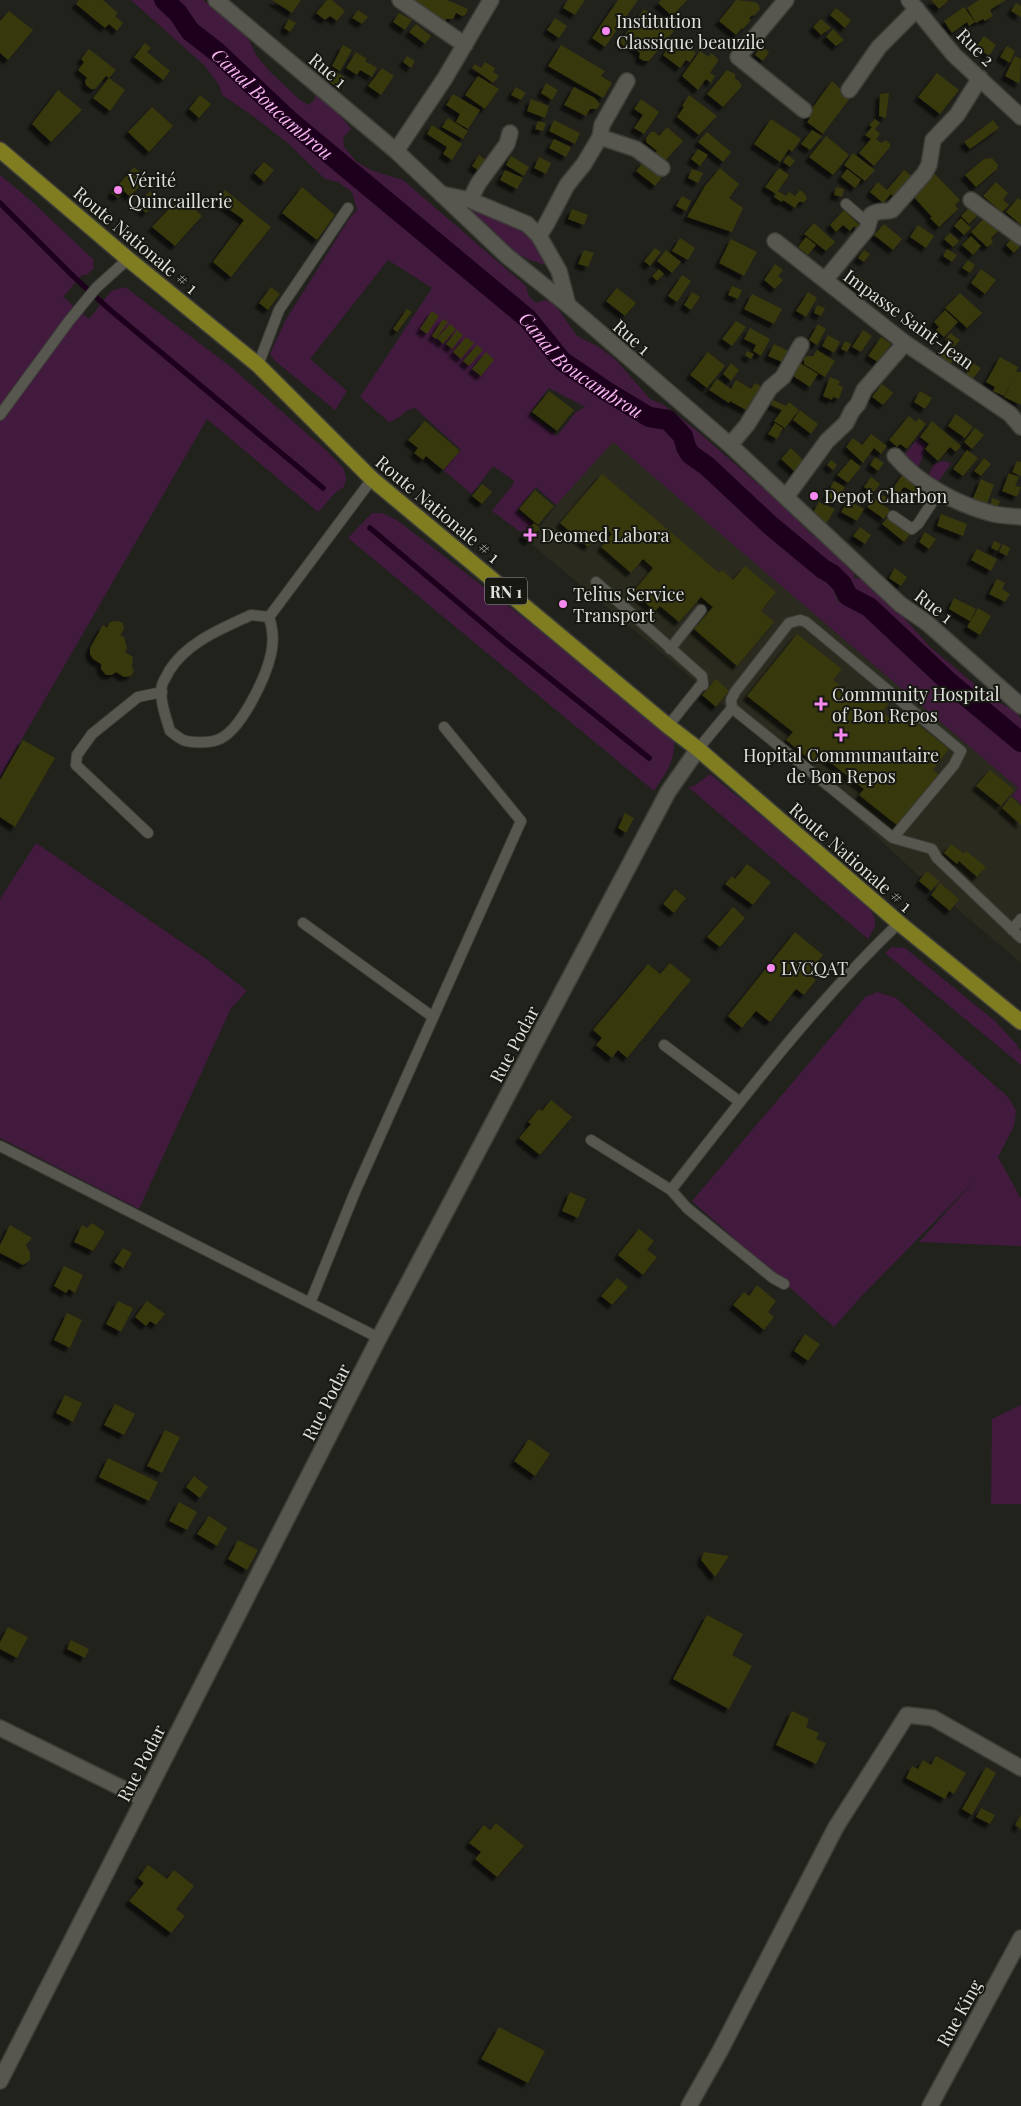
<svg xmlns="http://www.w3.org/2000/svg" width="1021" height="2106" font-family="'Playfair Display',serif">
<style>
.built{fill:#2a2a1e}
.green{fill:#411a3e;fill-rule:evenodd}
.lines{fill:none;stroke-linecap:round;stroke-linejoin:round}
.stream{stroke:#1d001c;stroke-width:5.5}
.canal{stroke:#1d001c;stroke-width:20}
.building{fill:#38370c;filter:url(#shadow)}
.lane-casing{stroke:#3e3e39;stroke-width:12}
.street-casing{stroke:#3e3e39;stroke-width:18}
.primary-casing{stroke:#3e3e39;stroke-width:18}
.lane{stroke:#575750;stroke-width:10}
.street{stroke:#575750;stroke-width:15}
.primary{stroke:#807d21;stroke-width:15}
.poi-dot{fill:#f689ee;stroke:#181812;stroke-width:2}
.labels{text-anchor:middle;dominant-baseline:central;stroke-width:4;stroke-linejoin:round;paint-order:stroke}
.shield{fill:#181812;stroke:#a3a39f;stroke-width:1}
.shield-label{font-size:16px;font-weight:bold;fill:#dfdfdb}
.poi-label{font-size:18px;fill:#dfdfdb;stroke:#181812;text-anchor:start}
.street-label{font-size:18px;fill:#dfdfdb;stroke:#181812}
.water-label{font-size:19px;font-style:italic;fill:#f7b6f0;stroke:#181812}
</style>
<defs>
<filter id="shadow"><feDropShadow dx="-4.5" dy="4.5" stdDeviation="1" flood-color="#0009"/></filter>
</defs>
<rect width="100%" height="100%" fill="#21221c"/>
<!-- built -->
<path class="built" d="M613 441 1018 788 1012 796 1021 804V963L921 878 844 806 529 542 556 505Z"/>
<!-- green -->
<path class="green" d="M131 0H160L179 19 191 35 229 67 254 94 526 320 562 364 654 424 665 427 675 436 682 450 700 469 733 495 793 551 809 562 833 589 838 601 871 616 1021 751V804L1012 796 1018 788 613 442 556 505 536 487 517 510 532 524 523 534 492 511 514 483 513 480 493 466 472 494 443 470 461 450 415 408C403 410 401 419 389 422L360 397 432 288 388 260 310 359 347 391 335 410 274 360 270 354 285 321 349 219 357 210 352 192 338 182 325 179 289 144 253 116 222 95 219 85 204 65ZM549 388 585 407 576 412 557 436 529 414Z
M168 0H203L238 27 248 38 256 55 270 72 300 100 309 105 315 99V92L334 108 351 129 343 138 344 147 357 162 373 171 403 180 526 286 529 296 536 303 545 300 553 302 577 336 599 347 616 360 650 399 664 405 696 430 779 502 811 534 827 545 854 569V578L861 579 886 598 887 605 898 611 930 647 977 686 1002 704 1015 711 1021 719V733L993 710 981 705 918 648 902 632 863 598 850 593 832 569 811 555 751 502 734 480 689 446 686 436 676 422 662 415 652 414 603 385 565 360 532 316 266 93 227 54Z
M0 175 29 199 93 259 94 268 88 274 81 276 63 297 89 319 111 291 125 287 231 367 328 452 344 469 346 478 344 487C333 492 327 504 318 512L207 419 0 777Z
M474 210 526 229 547 263 546 265C513 257 493 238 473 212Z
M918 438 927 445 923 449 924 453 917 471 900 460Z
M943 461 951 463 937 484 930 479 931 477 928 476 934 464Z
M372 513H382L397 520 537 628 674 739C676 762 665 773 654 791L348 538Z
M710 774 866 901 875 919V926L868 939 688 787 694 786Z
M36 843 205 958 247 991 231 1008 139 1209 0 1138V899Z
M892 947 905 948 995 1021 1017 1045 1021 1052V1065L885 953Z
M877 992 896 998 1009 1098 1016 1111 1014 1126 998 1157 1021 1199V1246L919 1242 977 1178 857 1301 834 1327 692 1201 865 997Z
M1021 1405V1504H991L992 1419Z"/>
<g class="lines">
<!-- stream -->
<path class="stream" d="M0 203 74 277 109 309 323 488
M370 528 506 643 649 758"/>
<!-- canal -->
<path class="canal" id="s1" d="M164 0 178 13 190 31 217 52 290 121 528 319 562 361 606 391 649 417 668 420 683 436 686 447 690 454 707 466 770 525 823 569 832 574 842 584 848 596 869 607 950 683 1021 742"/>
</g>
<!-- building -->
<path class="building" d="M79 0H103L118 13 115 16 123 23 117 31 109 24 105 28 76 4Z
M272 0H301L292 13Z
M327 0H332L345 11 337 21 330 16 325 20 316 13Z
M413 0H447L468 9 465 15 462 16 456 13 453 19H446L444 26Z
M568 0H585L575 15 563 8Z
M618 0H638L605 47 592 38Z
M661 0H687L672 16 658 3Z
M736 0 755 2 759 5 760 9 754 16 752 15 749 19 751 20 743 29 742 28 736 35 719 21Z
M931 0H947L948 1 939 9Z
M979 0H1006L990 10 993 16 985 21 983 19 976 23 967 8Z
M1016 3 1021 6V17L1011 11Z
M964 7 975 22 969 26 967 22 952 33 944 21Z
M836 8 851 20 845 28 830 15Z
M644 9 674 31 649 61H644L639 58 640 53 630 45 625 47 619 42Z
M358 10 368 17 362 24 352 18Z
M9 11 33 30 8 60 0 53V21Z
M399 13 412 20 405 30 393 22Z
M555 18 567 26 559 38 547 30Z
M289 19 296 23 290 32 284 28Z
M821 19 831 28 821 35 813 27Z
M416 24 431 36 425 44 409 32Z
M833 29 844 40 836 46 826 37Z
M984 36 996 45 989 56 976 47Z
M676 38 696 53 690 62 686 60 680 68 663 55Z
M145 43 151 48 147 52 170 71 163 80 134 57Z
M343 45 352 50 340 71 332 66Z
M561 45 605 71 601 76 612 83 603 98 548 66Z
M761 46 769 52 763 61 755 55Z
M1007 46 1015 51 1010 63 1000 57Z
M89 49 116 70 109 78 106 76 95 89H91L86 85 85 81 87 78 78 70 84 62 81 59Z
M700 51 709 57 711 53 717 58 718 61 710 73 715 76 711 83 706 79 698 90 682 76Z
M356 52 367 59 365 61 377 68 372 77 360 70 357 75 346 68Z
M407 56 415 61 411 68 403 62Z
M1015 56 1021 59 1020 84 1005 76Z
M485 62 495 68 493 72 499 76 493 83 472 68 475 64 481 68Z
M382 68 394 76 381 95 368 86Z
M727 70 735 74V79L738 80 742 86 723 107 707 94Z
M335 72 345 77 335 86 328 81Z
M937 73 959 90 940 114 918 97Z
M478 76 499 89 485 109 465 95Z
M109 78 125 90 110 111 93 98Z
M832 81 850 98 823 134 807 122 810 118 807 115Z
M546 83 558 90 552 100 541 93Z
M516 87 526 93 521 100 511 95Z
M574 87 595 98 600 104 597 109H590L586 116 564 105Z
M58 90 82 110 51 142 32 124Z
M889 93 886 118 879 116 880 94Z
M453 94 480 110 468 129 456 122 460 114 446 105Z
M200 95 211 104 199 118 189 109Z
M689 95 717 116 699 135 677 117 684 107 682 106Z
M531 99 549 106 545 118 527 111Z
M641 99 659 112 644 134 634 128 643 115 634 109Z
M152 107 173 126 149 152 128 132Z
M448 118 468 131 463 139 442 127Z
M771 119 801 139 792 152 789 149 780 162 754 144Z
M875 119 880 123 875 129 880 134 876 139 881 143 886 140 890 144V147L874 166 859 153 871 139 865 135 872 127 869 125Z
M554 120 580 133 575 144 549 131Z
M993 120 999 128 970 149 964 142Z
M538 121 546 123 543 131 535 129Z
M432 125 462 144 452 160 443 154 447 147 427 134Z
M667 127 683 141 665 161 655 153 657 151 646 142V138L651 132H655L659 136Z
M812 130 822 136 810 150 801 144Z
M707 132 731 152 723 162 698 142Z
M826 136 849 155 833 175 809 157Z
M554 139 571 147 566 157 549 148Z
M698 149 708 155 700 166 691 159Z
M853 153 875 170 865 181 844 165Z
M479 155 489 162 482 173 472 166Z
M788 155 795 161 790 167 783 162Z
M511 156 529 167 524 176 506 165Z
M539 157 551 163 546 174 534 168Z
M992 158 998 165 997 169 976 187 965 175 984 159Z
M644 161 663 176 655 186 636 171Z
M264 162 274 170 264 182 254 173Z
M134 167 147 178 130 197 124 191 118 198 111 193Z
M720 168 739 184 729 198 743 208 732 232 687 217 705 186Z
M779 168 789 175 778 191 786 196 789 192 795 196 800 190 805 194 807 199 804 202H799L795 208 783 200 782 202 774 197 776 194 765 187Z
M692 169 703 173 698 183 688 178Z
M847 169 861 180 855 188 841 177Z
M505 170 523 178 517 189 500 180Z
M904 170 914 178 896 199 891 194 883 203 870 192 878 182 887 190Z
M934 173 960 200 955 205 958 209 939 227 930 218 932 217 911 194Z
M996 182 1008 193 1003 200 1009 205 1002 212 983 196Z
M302 187 335 215 317 240 282 213Z
M836 187 844 189 842 197 834 195Z
M225 190 271 227 231 277 213 262 244 220 216 200Z
M150 191 158 199 146 213 137 205Z
M181 196 202 216 175 246 152 227Z
M682 196 691 201 686 211 676 206Z
M1018 198 1021 200V225L1006 212Z
M971 206 979 214 969 224 961 216Z
M572 209 588 215 584 225 568 219Z
M844 210 861 227 858 229 854 226 850 231 843 225 836 232 830 225Z
M986 216 1000 229 991 238 993 243 987 247 971 232Z
M961 218 971 228 964 235 954 226Z
M814 223 835 242 826 251 804 234Z
M884 224 902 239 893 250 874 235Z
M918 225 934 236 926 248 910 237Z
M950 233 959 241 953 247 944 239Z
M971 236 981 246 973 255 962 245Z
M806 237 816 245 808 255 798 247Z
M1013 237 1021 245 1014 253 1006 245Z
M680 238 695 248 688 260 672 251Z
M731 239 757 252 744 276 719 263Z
M655 248 661 252 650 266 644 261Z
M947 249 957 255 952 262 943 256Z
M584 250 594 253 588 267 578 264Z
M666 250 681 262 672 273 657 261Z
M864 250 870 254 864 262 858 258Z
M968 260 975 265 970 273 962 268Z
M775 264 783 270 778 276 783 280 775 289 764 280Z
M659 269 664 274 657 281 652 276Z
M981 269 996 280 985 294 971 283Z
M682 275 691 281 677 302 668 296Z
M857 275 868 284 860 293 849 283Z
M732 286 742 290 738 299 728 295Z
M271 287 280 294 268 310 259 303Z
M617 288 636 303 625 316 606 301Z
M692 292 700 297 691 310 684 305Z
M808 292 817 298 806 317 796 311Z
M960 293 982 313 967 328 945 308Z
M752 294 782 309 774 324 744 309Z
M817 305 825 308 821 316 814 313Z
M407 309 412 312 397 332 393 329Z
M945 310 958 322 944 337 936 330 939 327 934 322Z
M432 311 439 316 427 334 420 329Z
M443 319 448 322 436 339 432 336Z
M736 321 746 327 732 346 722 339Z
M450 324 456 329 443 344 437 338Z
M818 324 826 329 817 345 809 340Z
M750 328 770 339 761 356 753 351 756 345 744 339Z
M457 330 463 335 452 349 446 344Z
M863 330 872 336 861 352 852 347Z
M950 333 960 340 953 349 959 353 951 364 940 356 950 344 945 340Z
M828 335 840 342 834 353 822 346Z
M466 337 474 343 461 359 453 352Z
M881 337 891 344 878 362 868 356Z
M845 341 851 344 847 352 841 349Z
M774 344 790 352 784 363 768 356Z
M477 345 483 350 469 366 463 361Z
M817 350 835 361 825 377 804 364V358L807 356H813Z
M747 351 754 354 751 359 745 355Z
M486 352 494 360 481 376 472 369Z
M708 352 725 366 707 388 690 375Z
M1000 357 1018 367 1016 372H1021V405L1004 397 1015 376 1004 396 993 391 995 387 986 382Z
M731 363 739 370 731 381 723 374Z
M800 363 818 374 810 387 793 376Z
M973 363 981 368 972 380 965 375Z
M830 377 840 381 838 385 843 387 839 399 833 397 832 400 823 396Z
M717 379 731 389 736 380 751 389 755 383 764 388 759 396 756 394 746 410 730 401 729 403 709 390Z
M882 384 893 393 883 405 872 397Z
M549 391 574 410 557 431 532 412Z
M920 391 932 398 925 409 914 402Z
M773 400 786 406 789 402 799 410 785 428 774 421 782 410 771 405Z
M800 410 818 424 811 434 793 420Z
M956 414 973 427 965 438 948 426Z
M909 416 916 422 919 418 926 424 907 449 900 444 897 447 889 440Z
M425 421 460 451 443 470 426 456 423 460 414 453 418 448 408 440Z
M932 421 961 446 956 452 950 447 938 461 925 449 929 444 920 437Z
M775 423 783 428 777 439 768 434Z
M975 428 984 435 972 449 964 442Z
M871 434 887 446 881 454 874 448 863 463 846 447 853 438 862 445Z
M791 448 805 462 795 472 781 459Z
M967 450 978 458 963 476 953 469Z
M875 457 884 463 878 471 870 465Z
M984 458 991 464 981 476 974 471Z
M851 459 861 467 848 483 837 475Z
M831 460 837 465 833 470 827 465Z
M1017 461 1021 462V476L1012 472Z
M905 471 931 488 925 498 904 487 896 496 891 491Z
M1009 473 1019 477 1015 486 1021 487 1017 497 1002 491Z
M602 474 719 573 722 570 733 580 745 566 776 592 761 611 774 622 737 666 694 629 713 607 701 597 679 622 660 606 655 611 633 592 653 568 643 559 631 573 601 547 612 534 605 527 588 547 560 523Z
M871 477 880 484 873 493 864 487Z
M981 479 994 485 985 509 971 503Z
M834 481 845 487 837 502 826 496Z
M482 484 492 492 482 504 472 496Z
M535 490 554 506 538 525 519 509Z
M882 495 891 499 887 505 879 499Z
M874 498 890 510 884 519 867 507Z
M992 498 1000 501 997 509 990 507Z
M848 500 864 509 857 521 841 512Z
M819 502 835 509 825 526 812 514Z
M941 514 967 524 963 536 937 526Z
M889 516 911 533 904 542 882 524Z
M534 523 540 528 529 542 522 536Z
M860 527 871 535 865 544 853 536Z
M925 532 936 539 929 549 919 542Z
M994 541 1001 544 998 551 991 548Z
M1003 544 1010 548 1007 556 999 552Z
M977 549 997 559 991 571 971 560Z
M895 568 907 577 901 586 889 578Z
M997 579 1005 583 1002 589 1010 594 1005 602 989 594Z
M954 598 976 609 970 621 949 609Z
M978 608 991 616 980 635 967 627Z
M118 621 123 623 124 629 120 635 124 637 127 648 125 652 133 657 132 667 134 671 131 676 124 677 116 672 112 675H106L101 669V664L93 659 90 654V648L103 625 107 628 110 622Z
M797 634 842 669 833 680 856 698 860 693 868 699 873 692 888 704 882 712 898 724 906 715 949 749 933 770 939 775 898 826 859 795 864 789 821 755 814 763 786 740 793 732 747 696Z
M716 679 729 691 716 707 702 695Z
M23 740 55 758 15 827 0 817V780Z
M990 770 1014 790 1001 806 976 786Z
M1011 797 1021 806V825L1002 808Z
M625 813 634 818 626 833 618 828Z
M951 844 964 854 966 851 986 867 977 877 959 861 957 864 944 853Z
M747 864 771 882 753 905 725 884 732 876 735 879Z
M927 871 939 881 931 891 919 881Z
M940 883 959 899 950 911 931 895Z
M675 889 686 898 674 913 663 904Z
M733 907 745 918 720 947 707 937Z
M795 932 823 955 808 974 816 980 804 995 796 989 770 1022 756 1011 742 1028 728 1016Z
M670 963 691 980 627 1058 618 1050 612 1058 596 1045 602 1038 593 1030 648 964 660 974Z
M551 1100 572 1117 540 1155 519 1138 531 1124 528 1122 539 1109 542 1111Z
M570 1192 586 1199 578 1218 562 1211Z
M92 1223 105 1232 93 1251 74 1242 82 1225 87 1228Z
M10 1225 32 1238 26 1245 30 1253V1260L23 1265 0 1253V1245Z
M639 1229 654 1241 647 1250 657 1257 643 1275 618 1255Z
M123 1248 132 1253 123 1268 114 1262Z
M64 1266 83 1275 75 1293 69 1289 66 1293 54 1286Z
M617 1278 628 1287 612 1305 601 1296Z
M757 1285 776 1301 768 1312 774 1317 764 1330 733 1305 744 1292 749 1296Z
M118 1301 133 1308 121 1332 106 1324Z
M147 1301 165 1314 156 1325 150 1321 146 1326 135 1317Z
M67 1313 82 1320 70 1348 54 1340Z
M805 1334 820 1344 808 1361 794 1351Z
M65 1395 82 1403 73 1422 56 1413Z
M115 1404 135 1414 124 1435 104 1425Z
M165 1430 180 1437 162 1473 147 1466Z
M529 1439 550 1454 535 1476 514 1461Z
M108 1458 158 1482 149 1501 99 1477Z
M194 1476 208 1487 200 1498 186 1487Z
M179 1502 197 1512 187 1530 169 1521Z
M209 1516 227 1528 217 1546 197 1534Z
M238 1540 258 1550 247 1570 228 1559Z
M704 1552 729 1556 715 1577 701 1560Z
M707 1615 743 1634 732 1655 752 1666 729 1709 673 1679Z
M8 1627 28 1637 17 1658 0 1649V1642Z
M71 1640 89 1649 85 1658 67 1649Z
M792 1711 809 1719 806 1727 819 1733 816 1739 826 1743 816 1764 776 1745Z
M936 1756 966 1773 954 1794 949 1791 945 1799 906 1778 912 1766 918 1769 923 1760 931 1765Z
M986 1767 996 1773 972 1815 962 1809Z
M981 1808 995 1815 990 1824 976 1817Z
M1021 1815V1829L1015 1825Z
M496 1823 524 1846 497 1877 475 1859 481 1852 469 1843 484 1825 490 1830Z
M148 1865 167 1879 174 1870 194 1886 176 1909 185 1916 171 1933 129 1901 144 1883 138 1878Z
M499 2027 545 2051 528 2083 481 2059Z"/>
<g class="lines">
<defs>
<path id="lane" d="M846 204 869 224
M258 365 279 310 348 208
M0 415 69 321 96 288 128 259
M893 516 912 529 918 524 939 492
M596 582 702 676 703 685 700 686 668 726
M251 615 269 617C273 629 274 641 271 654 266 677 240 733 217 740 209 743 191 743 183 740 179 738 174 734 170 731 166 717 159 700 162 685 163 681 167 676 169 671 187 642 221 629 251 615Z
M269 617 372 479
M670 649 701 610
M732 708 731 700 735 692 789 623 800 620 806 622 961 751 954 765 893 838
M698 749 732 708 893 838 932 849 937 858 1021 938
M148 833 76 765 77 755 92 734 138 697 162 692
M303 923 433 1017
M1012 930 1021 919
M664 1045 740 1102
M591 1140 671 1190C743 1098 814 1004 899 923
M0 1146 379 1338
M671 1190 687 1208 773 1278 784 1284
M310 1303 355 1192 521 821 444 727"/>
<path id="street" d="M216 0 396 151 507 256 568 305 730 445 900 604 927 623 1021 706
M400 0 465 45
M786 0 738 57 804 110
M909 0 954 55 1021 117
M849 90 879 47 917 9
M600 137 636 149 662 168
M396 151 445 78 491 0
M441 194 470 200 527 224 539 236 559 271 568 305
M470 200 478 184 507 144 510 133
M971 200 1021 237
M539 236 547 223 567 185 584 164 600 137 602 125 627 81
M775 241 905 343 1010 414 1021 427
M825 280 867 229 871 215C879 209 884 213 892 210L924 174 929 165 933 140 957 115 980 78
M730 445 747 425 770 388 783 377 801 345
M895 456C918 483 956 504 990 513 1000 516 1011 516 1021 517
M786 497 827 441 846 423 852 411 858 404 864 390 905 343
M0 1728 144 1799
M0 2081 379 1338 668 792 698 749
M689 2106 720 2051 836 1827 907 1715 933 1718 1021 1768
M930 2106 1021 1938"/>
<path id="primary" d="M0 150 128 259 258 365 372 479 668 726 698 749 899 923 1021 1022"/>
</defs>
<!-- lane casing -->
<use href="#lane" class="lane-casing"/>
<!-- street casing -->
<use href="#street" class="street-casing"/>
<!-- primary casing -->
<use href="#primary" class="primary-casing"/>
<!-- lane -->
<use href="#lane" class="lane"/>
<!-- street -->
<use href="#street" class="street"/>
<!-- primary -->
<use href="#primary" class="primary"/>
</g>
<!-- markers -->
<g class="poi-dot">
<circle cx="606" cy="31" r="5"/>
<circle cx="118" cy="190" r="5"/>
<circle cx="814" cy="496" r="5"/>
<path d="M527.5 527.5h5v5h5v5h-5v5h-5v-5h-5v-5h5z"/>
<circle cx="563" cy="604" r="5"/>
<path d="M818.5 696.5h5v5h5v5h-5v5h-5v-5h-5v-5h5z"/>
<path d="M838.5 727.5h5v5h5v5h-5v5h-5v-5h-5v-5h5z"/>
<circle cx="771" cy="968" r="5"/>
</g>
<g class="labels">
<!-- shield labels -->
<rect class="shield" x="485" y="577.5" width="42" height="27" rx="4"/>
<g class="shield-label">
<text x="506" y="591">RN 1</text>
</g>
<!-- poi labels -->
<g class="poi-label">
<text x="616" y="21">Institution<tspan x="616" dy="21">Classique beauzile</tspan></text>
<text x="128" y="180">Vérité<tspan x="128" dy="21">Quincaillerie</tspan></text>
<text x="824" y="496">Depot Charbon</text>
<text x="541" y="535">Deomed Labora</text>
<text x="573" y="594">Telius Service<tspan x="573" dy="21">Transport</tspan></text>
<text x="832" y="694">Community Hospital<tspan x="832" dy="21">of Bon Repos</tspan></text>
<text x="841" y="755" text-anchor="middle">Hopital Communautaire<tspan x="841" dy="21">de Bon Repos</tspan></text>
<text x="781" y="968">LVCQAT</text>
</g>
<!-- street labels -->
<g class="street-label">
<text transform="translate(976 47) rotate(45)">Rue 2</text>
<text transform="translate(328 70) rotate(40)">Rue 1</text>
<text transform="translate(136 240) rotate(40)">Route Nationale # 1</text>
<text transform="translate(909 319) rotate(36)">Impasse Saint-Jean</text>
<text transform="translate(632 337) rotate(41)">Rue 1</text>
<text transform="translate(438 509) rotate(40)">Route Nationale # 1</text>
<text transform="translate(934 606) rotate(38)">Rue 1</text>
<text transform="translate(851 857) rotate(41)">Route Nationale # 1</text>
<text transform="translate(514 1044) rotate(-62)">Rue Podar</text>
<text transform="translate(326 1402) rotate(-63)">Rue Podar</text>
<text transform="translate(141 1763) rotate(-63)">Rue Podar</text>
<text transform="translate(959 2013) rotate(-61)">Rue King</text>
</g>
<!-- water labels -->
<g class="water-label">
<text stroke="none"><textPath href="#s1" startOffset="151">Canal Boucambrou</textPath></text>
<text stroke="none"><textPath href="#s1" startOffset="556">Canal Boucambrou</textPath></text>
</g>
</g>
</svg>
